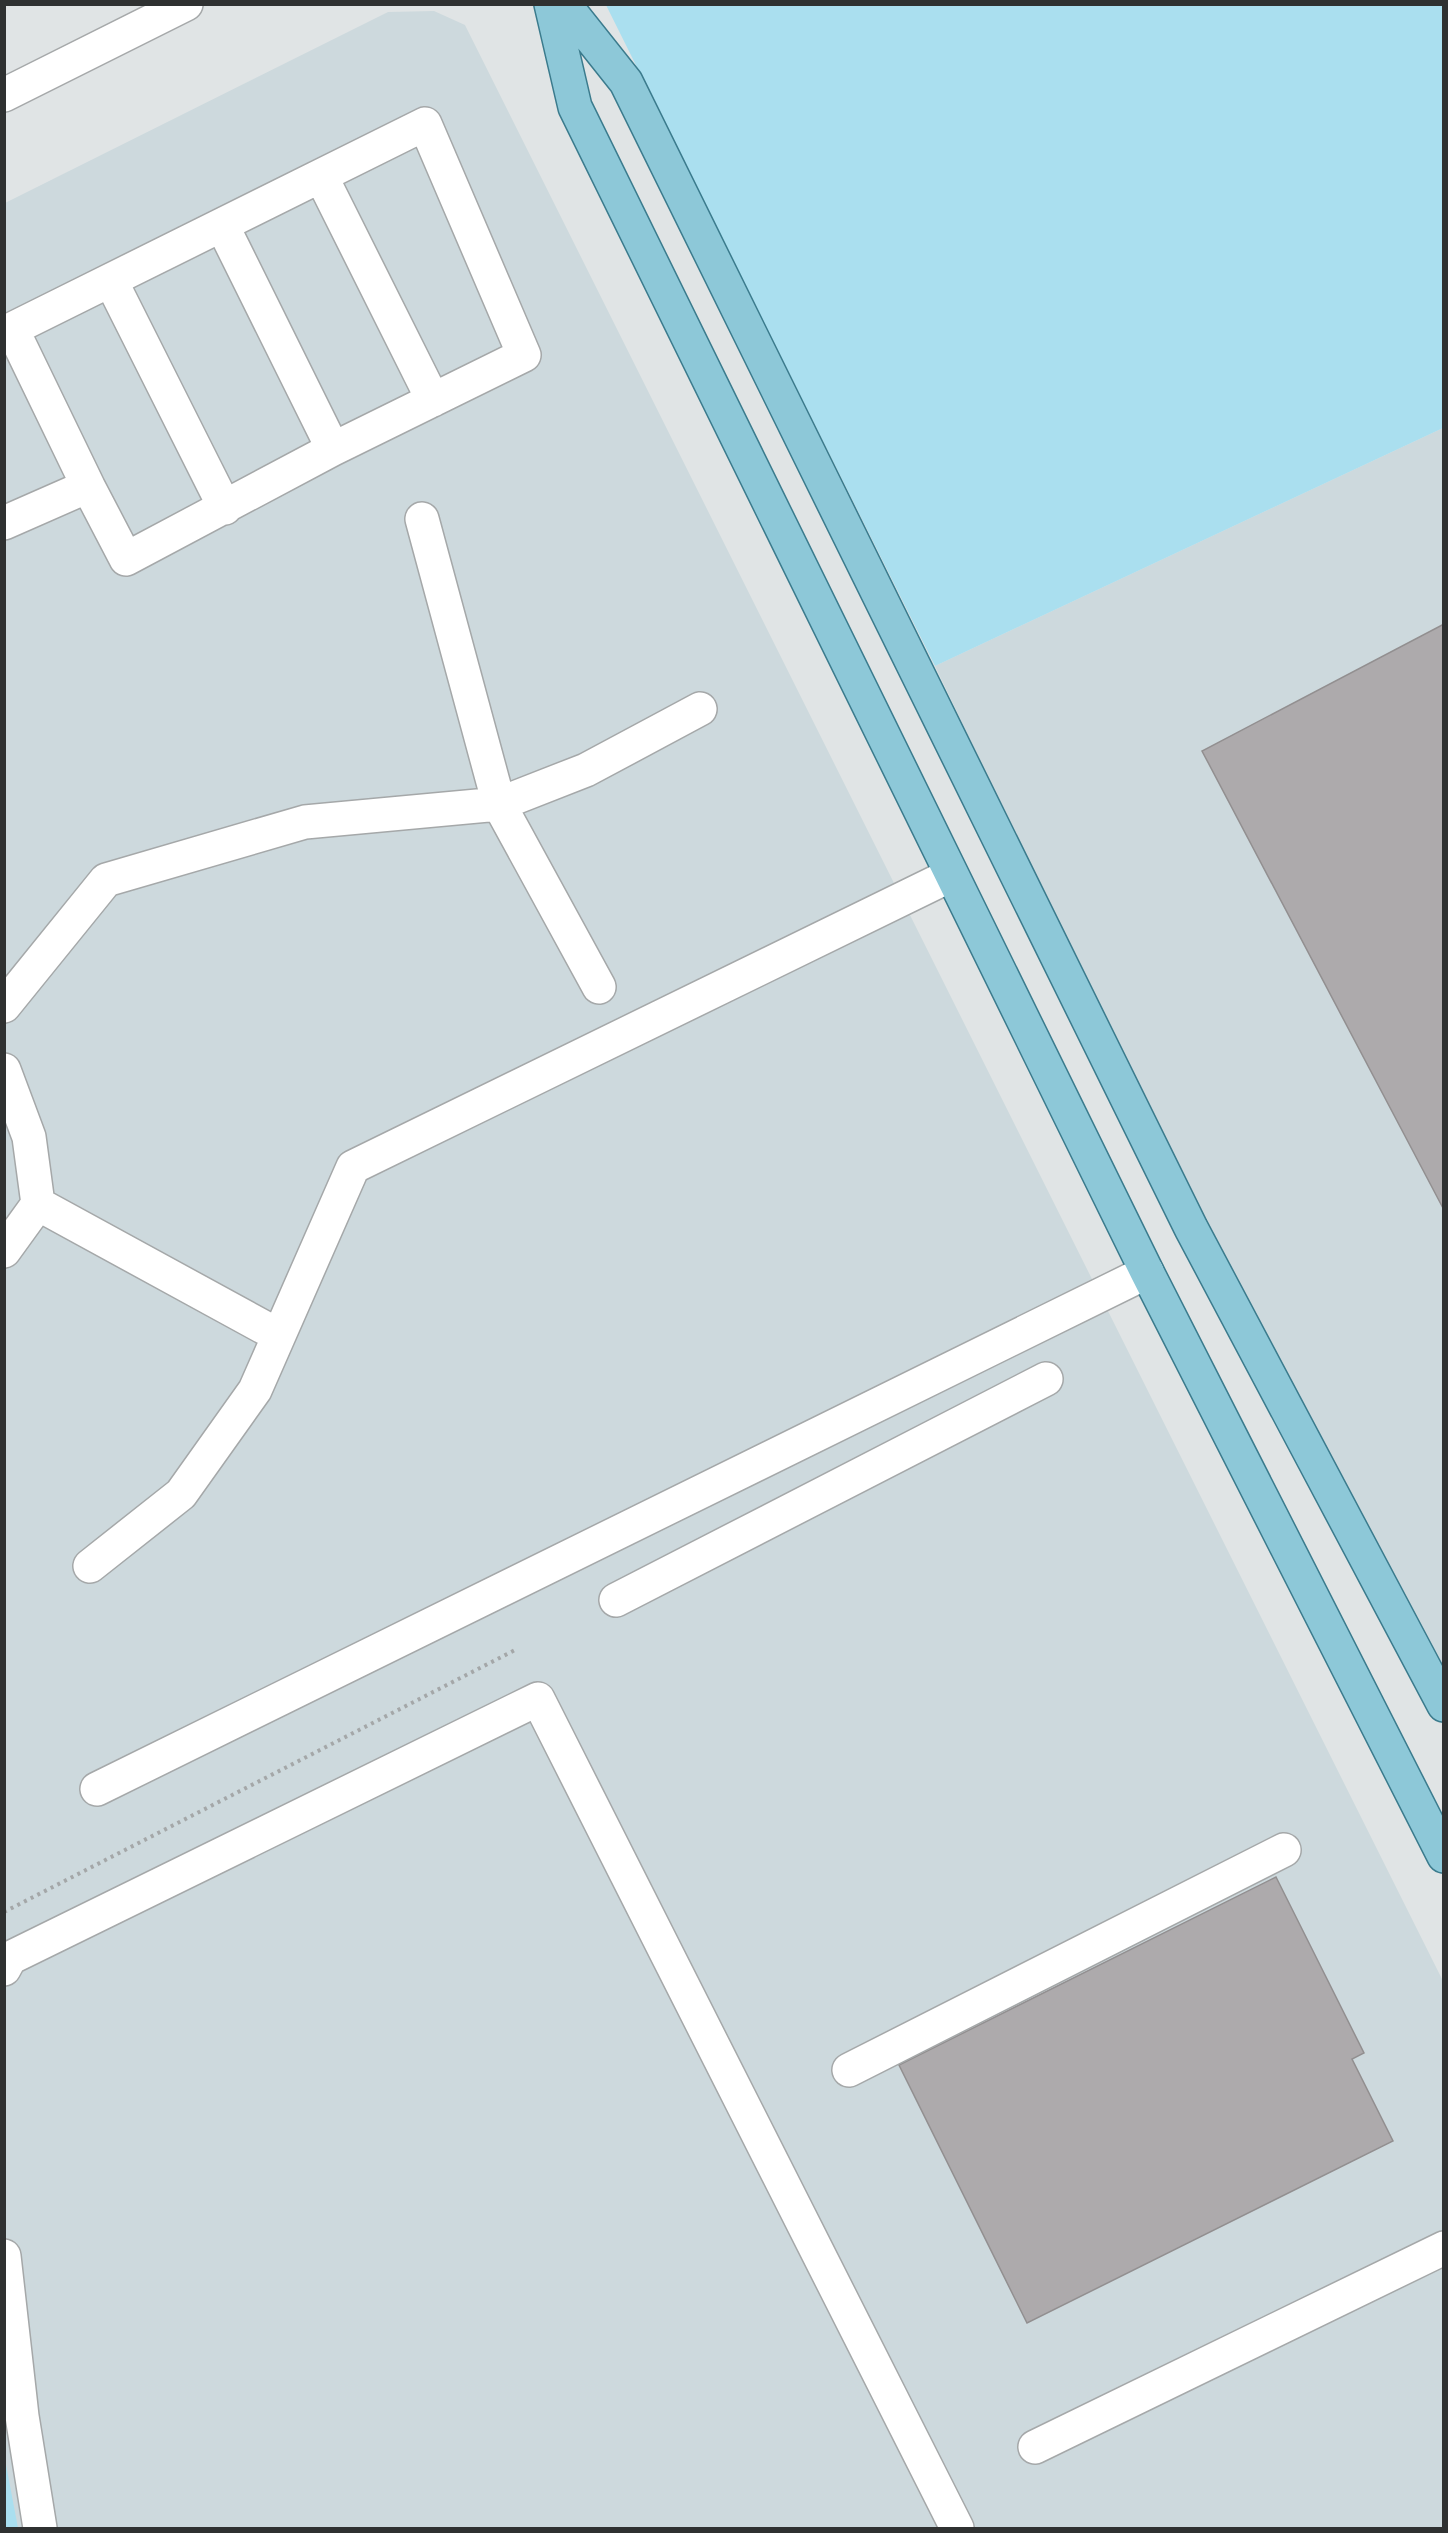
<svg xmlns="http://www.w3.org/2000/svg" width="1448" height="2533" font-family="'Titillium Web',sans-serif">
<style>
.built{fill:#cdd9dd}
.green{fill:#aadfef}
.building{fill:#adaaac;stroke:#928f90;stroke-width:1.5}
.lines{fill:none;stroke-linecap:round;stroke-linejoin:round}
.minor-casing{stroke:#a5a8a9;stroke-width:36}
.major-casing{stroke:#3b7b8d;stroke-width:36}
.path{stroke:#a4a7a8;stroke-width:4;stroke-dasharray:3 4.5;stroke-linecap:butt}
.minor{stroke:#fff;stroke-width:33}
.major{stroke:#8dc8d8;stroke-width:33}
</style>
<rect width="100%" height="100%" fill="#e0e4e5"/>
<!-- built -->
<path class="built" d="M434 11 465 25 1443 1981V2528H5V203L388 12Z
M1443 428V1694L1199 1219 935 666Z"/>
<!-- green -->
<path class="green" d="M606 5H1443V428L935 666Z
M4 2454 18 2528H5Z"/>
<!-- building -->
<path class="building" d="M1444 624V1210L1202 751Z
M1276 1877 1364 2053 1352 2059 1393 2141 1027 2323 899 2065Z"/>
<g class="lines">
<defs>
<path id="minor" d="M4 95 186 4
M321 176 433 400
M222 225 333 449
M111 281 225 508
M12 329 88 486
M4 333 425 124 524 355 333 449 126 559 88 486 4 523
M422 519 499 804 599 987
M4 1006 106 880 305 822 499 804 586 770 700 709
M4 1070 29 1137 38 1204 4 1251
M38 1204 265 1328
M90 1566 181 1494 255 1390 353 1167 951 875
M616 1600 1046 1379
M97 1789 1147 1272
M4 1969 10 1958 538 1699 957 2528
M849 2070 1284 1850
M4 2256 22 2416 40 2528
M1035 2447 1444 2248"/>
<path id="major" d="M551 4 575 107 1147 1272 1444 1856
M564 4 626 82 1191 1228 1444 1705"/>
</defs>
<!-- minor casing -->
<use href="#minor" class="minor-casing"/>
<!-- major casing -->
<use href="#major" class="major-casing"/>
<!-- path -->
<path class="path" d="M4 1912 517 1649"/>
<!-- minor -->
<use href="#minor" class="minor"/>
<!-- major -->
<use href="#major" class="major"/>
</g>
<!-- border -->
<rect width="1448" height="2533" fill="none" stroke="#2f3131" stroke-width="12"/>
</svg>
